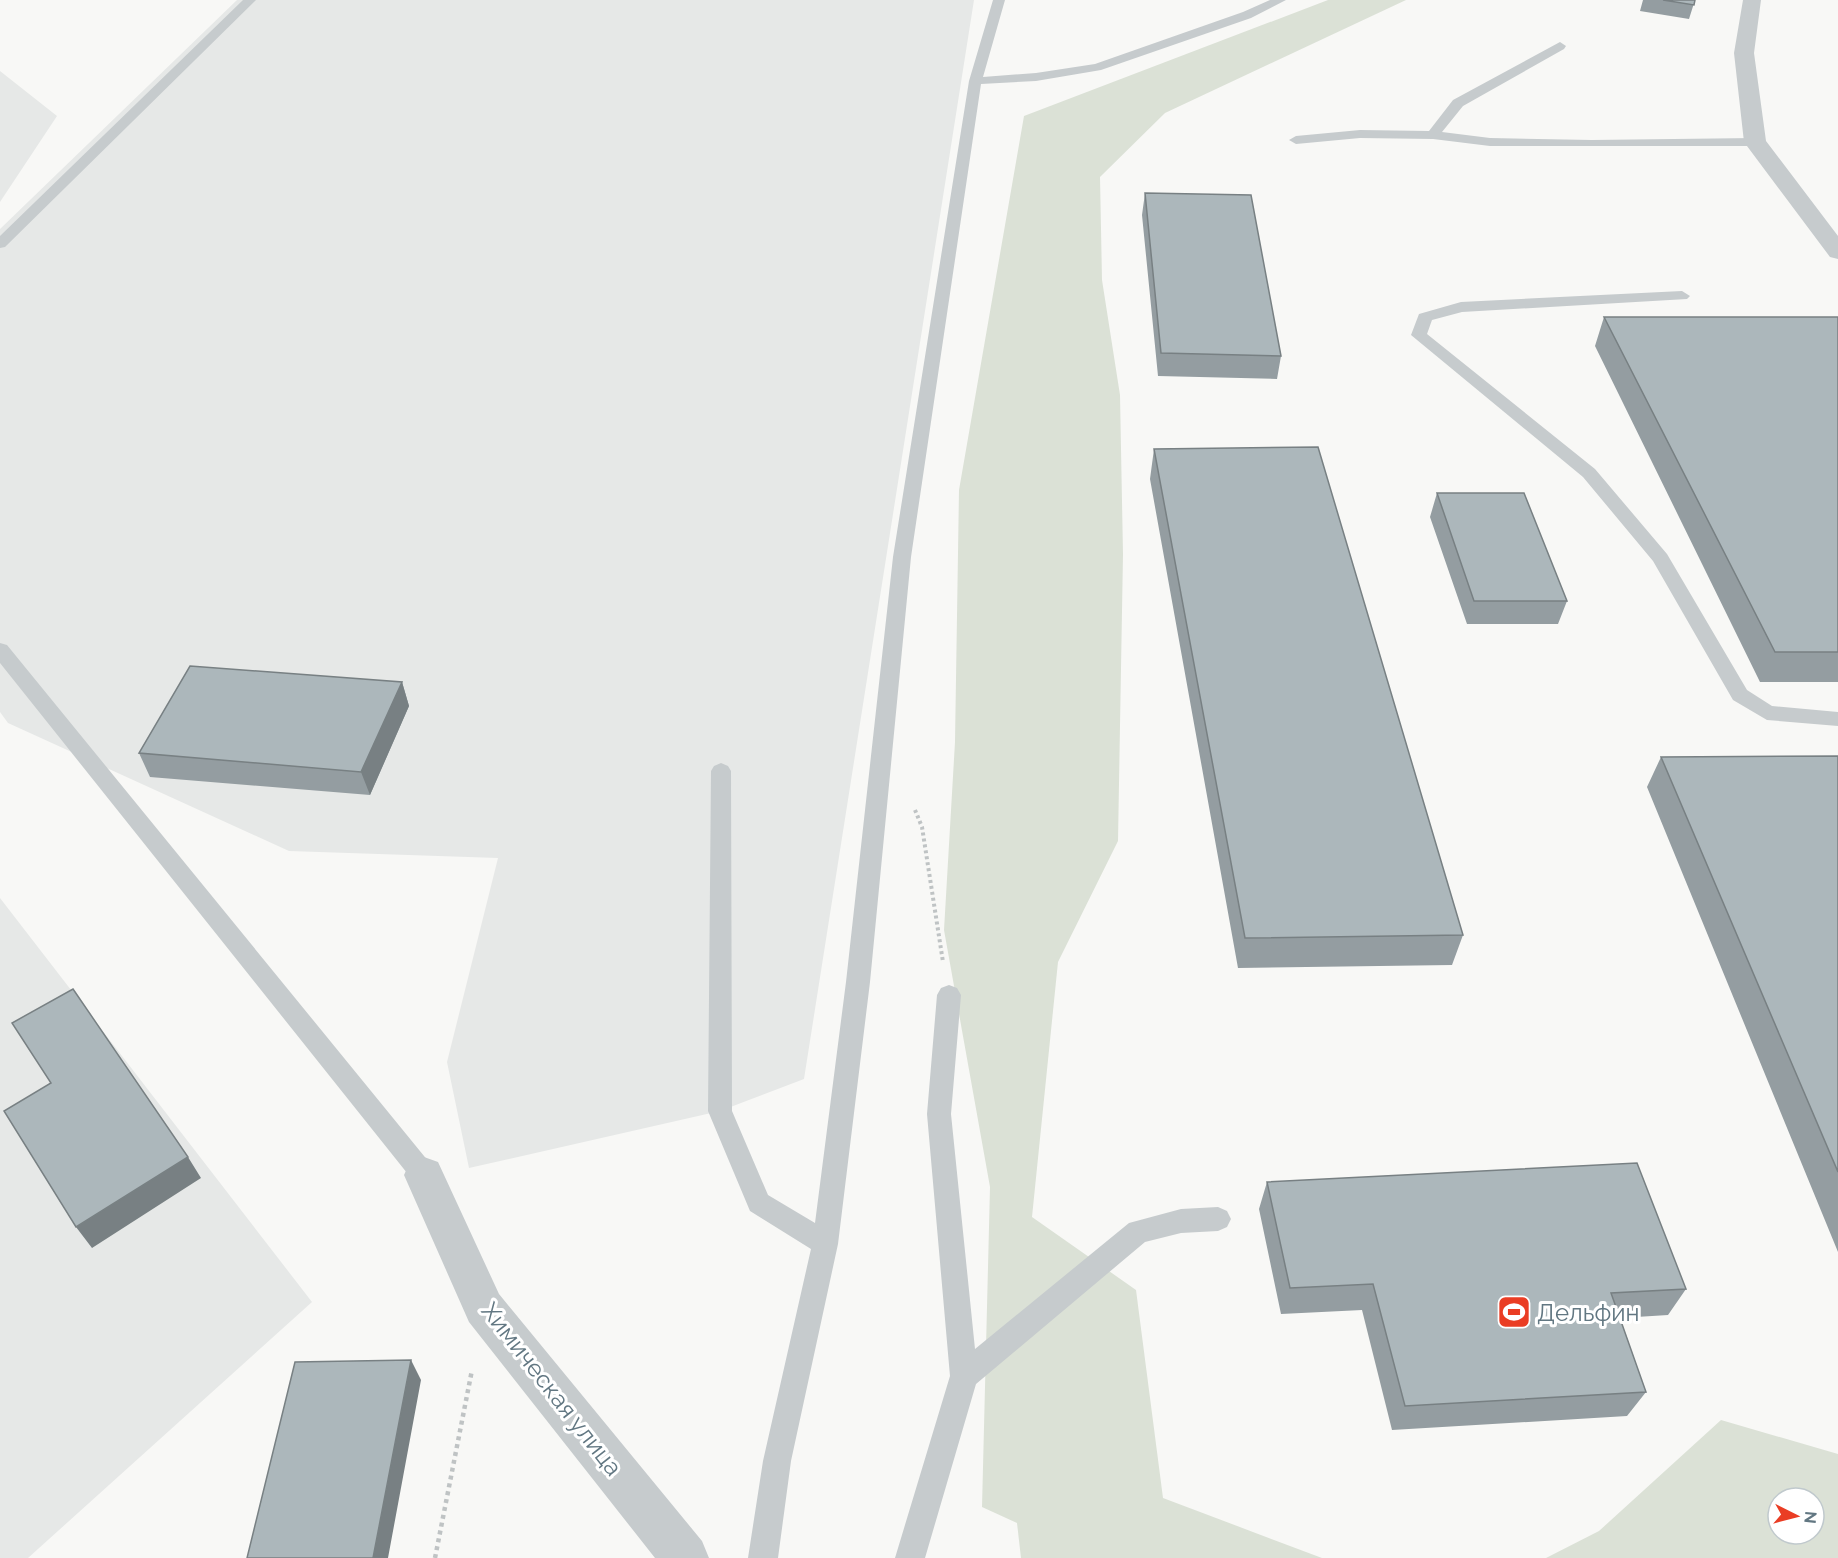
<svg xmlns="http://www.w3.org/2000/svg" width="1838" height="1558" font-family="Raleway,sans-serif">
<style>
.built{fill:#e6e8e7}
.green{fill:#dbe1d6;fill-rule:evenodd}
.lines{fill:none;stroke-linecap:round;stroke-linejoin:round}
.path-far1{stroke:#bfc3c4;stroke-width:4;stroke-dasharray:3 3;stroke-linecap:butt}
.path{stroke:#bfc3c4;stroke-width:4.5;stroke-dasharray:4 4;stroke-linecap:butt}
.service{fill:#c6cbcd;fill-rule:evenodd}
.minor{fill:#c6cbcd;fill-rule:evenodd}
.tertiary{fill:#c6cbcd;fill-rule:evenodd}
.wall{fill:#949da1}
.shaded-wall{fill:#788083}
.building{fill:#acb7bb;stroke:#788083;stroke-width:1.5}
.labels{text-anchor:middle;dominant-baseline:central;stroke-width:6;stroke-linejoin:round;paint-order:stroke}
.near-poi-label{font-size:24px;fill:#627782;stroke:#fff;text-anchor:start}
.near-street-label{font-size:24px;fill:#627782;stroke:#fff}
</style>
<rect width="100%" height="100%" fill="#f8f8f6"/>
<!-- built -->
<path class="built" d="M237 0H974L804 1079 720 1111 469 1168 447 1062 498 858 289 851 8 723 0 712V229Z
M0 71 57 116 0 202Z
M0 898 312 1302 28 1558H0Z"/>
<!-- green -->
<path class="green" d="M1328 0H1406L1165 113 1100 177 1102 280 1120 395 1123 554 1118 841 1058 962 1032 1217 1136 1290 1163 1498 1322 1558H1021L1017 1523 982 1507 990 1187 944 930 955 742 959 490 1024 116Z
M1721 1420 1838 1454V1558H1546L1599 1531ZM1778 1498H1814V1534H1778Z"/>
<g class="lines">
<!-- path-far1 -->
<path class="path-far1" d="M915 810 922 827 943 962"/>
<!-- path -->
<path class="path" d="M435 1558 472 1370"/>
<!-- service -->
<path class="service" d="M243 0H256L5 247 0 248V236Z
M993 0H1005L983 77 1036 73 1095 64 1243 12 1270 0H1286L1251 18 1101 70 1036 81 981 84 911 557 870 982 838 1244 791 1461 778 1558H748L763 1461 811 1249 750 1211 708 1111 711 771 714 766 721 763 728 766 731 771 732 1111 768 1195 815 1223 846 982 893 557 969 81Z
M1560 42 1566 46 1564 49 1463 106 1442 132 1490 138 1592 140 1755 138 1762 142 1755 146H1490L1433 139 1360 138 1296 144 1289 140 1296 136 1360 130 1429 131 1453 100Z
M1682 291 1690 296 1687 299 1462 312 1432 320 1427 334 1595 469 1667 554 1747 690 1772 706 1838 712V726L1767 720 1733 700 1653 561 1583 477 1411 335 1419 314 1461 302Z
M0 643 7 645 433 1167 437 1175 433 1183 424 1186 415 1183 0 663Z
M949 985 957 988 961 995 951 1114 975 1349 1129 1223 1181 1209 1218 1207 1227 1211 1231 1219 1227 1227 1218 1231 1181 1233 1145 1242 976 1384 925 1558H895L950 1376 927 1114 937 995 941 988Z"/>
<!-- minor -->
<path class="minor" d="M424 1157 438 1162 499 1294 702 1541 709 1558H655L469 1322 404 1175 410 1162Z"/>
<!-- tertiary -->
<path class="tertiary" d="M1743 0H1761L1754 53 1766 141 1838 236V259L1830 257 1744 142 1734 53Z"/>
</g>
<!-- wall -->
<path class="wall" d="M1643 0H1695L1689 19 1640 11Z
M1145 193 1281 356 1277 379 1158 376 1142 215Z
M1604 317H1838V682H1760L1595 346Z
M1154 449 1463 935 1452 965 1238 968 1150 479Z
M1437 493 1567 601 1558 624H1467L1430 517Z
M402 682 409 706 370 795 150 777 139 753Z
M1838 756V1252L1647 787 1661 757Z
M1267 1182 1686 1289 1668 1315 1620 1318 1646 1392 1627 1416 1392 1430 1362 1310 1281 1314 1259 1209Z"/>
<!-- shaded-wall -->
<path class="shaded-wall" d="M402 682 409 706 370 795 361 772Z
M188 1157 201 1178 92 1248 76 1227Z
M411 1360 421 1380 388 1558H373Z"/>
<!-- building -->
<path class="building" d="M1663 0H1695L1694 5Z
M1145 193 1251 195 1281 356 1161 353Z
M1604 317H1838V652H1775Z
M1318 447 1463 935 1245 938 1154 449Z
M1437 493H1524L1567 601H1474Z
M190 666 402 682 361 772 139 753Z
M1838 756V1172L1661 757Z
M73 989 188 1157 76 1227 4 1111 51 1083 12 1023Z
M1637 1163 1686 1289 1611 1293 1646 1392 1405 1406 1373 1284 1290 1288 1267 1182Z
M411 1360 373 1558H247L295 1362Z"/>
<!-- icons -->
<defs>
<symbol id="stadium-square" viewBox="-11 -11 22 22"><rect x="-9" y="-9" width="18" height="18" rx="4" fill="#ea3d24" stroke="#fff"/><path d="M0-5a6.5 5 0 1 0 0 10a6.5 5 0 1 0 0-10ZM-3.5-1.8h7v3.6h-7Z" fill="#fff"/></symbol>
</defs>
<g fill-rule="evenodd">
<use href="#stadium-square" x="1495" y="1293" width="38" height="38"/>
</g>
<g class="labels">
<!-- near-poi labels -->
<g class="near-poi-label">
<text x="1537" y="1312">Дельфин</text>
</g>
<!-- near-street labels -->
<g class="near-street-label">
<text transform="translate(552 1389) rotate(52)">Химическая улица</text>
</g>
</g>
<!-- north arrow -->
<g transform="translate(1796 1516) rotate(96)"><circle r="28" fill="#ffffff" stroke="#c0c9cd" stroke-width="1.5"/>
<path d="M0-4.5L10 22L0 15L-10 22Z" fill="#ea3d24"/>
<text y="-9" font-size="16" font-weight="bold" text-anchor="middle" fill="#627782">N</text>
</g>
</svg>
